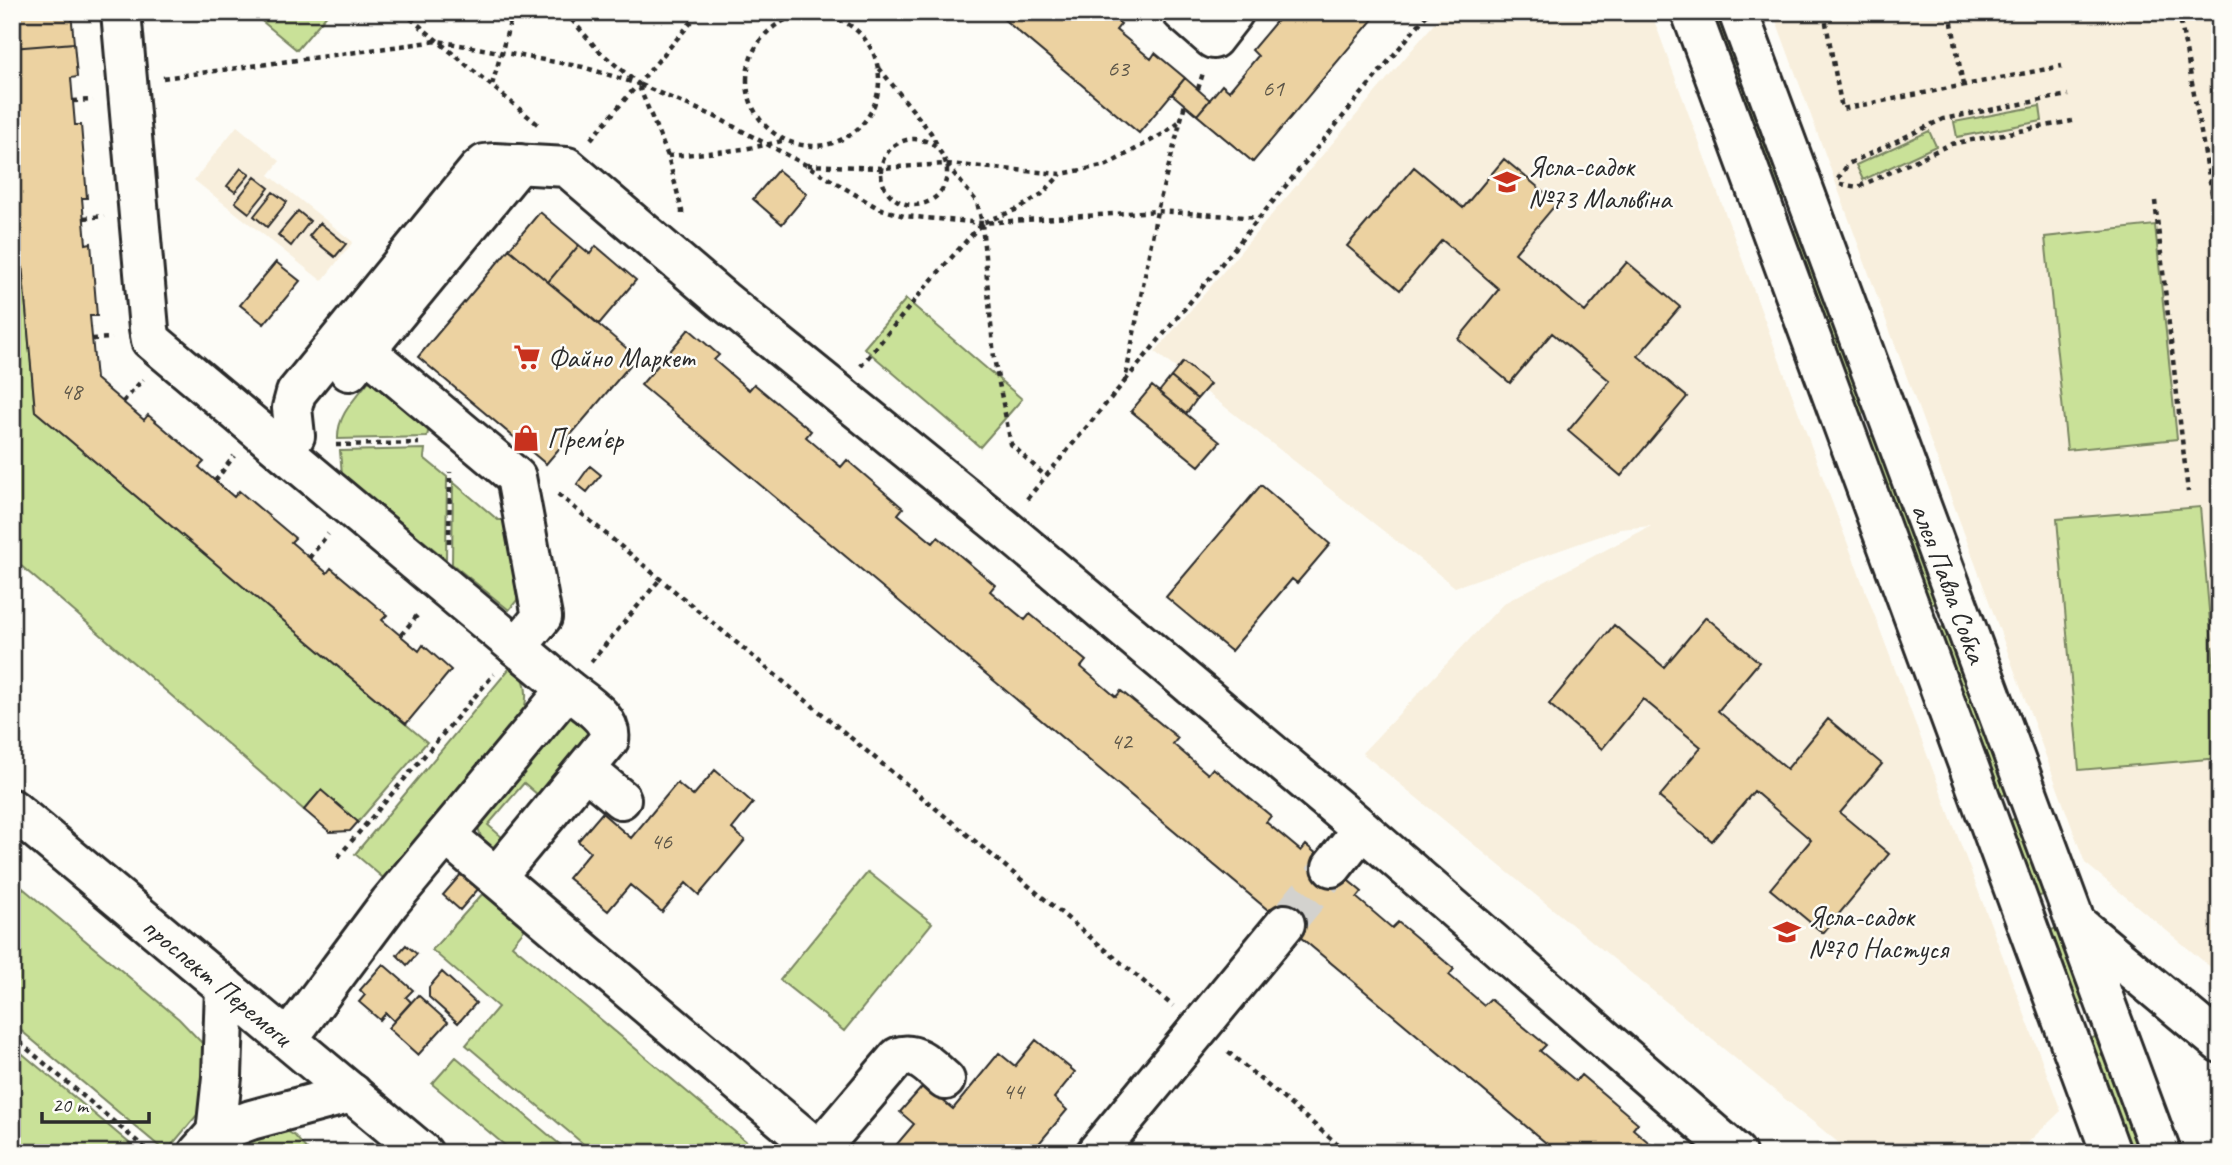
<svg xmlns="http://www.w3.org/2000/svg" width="2232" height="1165" font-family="Caveat,sans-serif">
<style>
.built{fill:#f8efdd}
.green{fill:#c9e198;stroke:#7a8662;stroke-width:2}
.building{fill:#ecd2a1;stroke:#2b2b2b;stroke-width:2}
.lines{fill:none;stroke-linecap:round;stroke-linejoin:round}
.minor-tunnel{stroke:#d3d2ce;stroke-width:38;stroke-dasharray:38 19;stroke-linecap:butt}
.minor-casing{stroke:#2b2b2b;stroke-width:44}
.major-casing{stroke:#2b2b2b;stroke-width:44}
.path{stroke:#2b2b2b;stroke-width:4.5;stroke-dasharray:5 5;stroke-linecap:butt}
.minor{stroke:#fdfcf7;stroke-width:38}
.major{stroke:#fdfcf7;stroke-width:38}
.labels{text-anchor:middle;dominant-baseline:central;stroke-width:5;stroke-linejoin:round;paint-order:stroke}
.number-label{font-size:24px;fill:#5b5548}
.poi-label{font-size:28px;fill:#2b2b2b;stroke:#fdfcf7;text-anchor:start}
.street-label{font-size:28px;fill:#2b2b2b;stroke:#fdfcf7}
</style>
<rect width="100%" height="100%" fill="#fdfcf7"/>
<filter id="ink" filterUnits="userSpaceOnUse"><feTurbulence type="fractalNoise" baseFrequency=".0143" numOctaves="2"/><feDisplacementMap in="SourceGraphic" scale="14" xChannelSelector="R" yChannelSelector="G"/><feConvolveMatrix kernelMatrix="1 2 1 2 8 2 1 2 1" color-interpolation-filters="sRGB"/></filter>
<g filter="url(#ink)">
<!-- built -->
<path class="built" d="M1444 12H1651L1820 470 2061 1111 2017 1153H1851L1362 753 1504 603 1651 526 1620 529 1455 587 1155 352Z
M1773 12H2220V975L2085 863Z
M237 126 280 161 269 175 353 242 322 281 194 180Z"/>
<!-- green -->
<path class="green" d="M251 12H329L297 50Z
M1726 12 1794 196 1774 203 1707 20Z
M2040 106 2042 121 1957 137 1954 122Z
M1929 131 1936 146 1863 180 1856 165Z
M12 150 35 411 427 742 358 822 321 791 304 810 12 558Z
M2155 225 2177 439 2067 450 2045 237Z
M1805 227 1873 410 1853 417 1785 234Z
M906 299 1022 399 980 447 864 348Z
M369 381 385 383 429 427 427 437 338 439C337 415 355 399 369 381Z
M1881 432 1943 600 1923 608 1862 440Z
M425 449 424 458 447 477 446 559 342 475 340 451Z
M453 482 498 520H510L523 593 509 610 452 564Z
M2200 507 2220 736V758L2079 770 2057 519Z
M1951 624 2014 791 1994 799 1932 631Z
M514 663C529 680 529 699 521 720L388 882 355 854Z
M571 707 587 729 589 737 545 801 524 783 488 825 510 844 501 854 481 837 477 824Z
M2022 816 2051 892 2032 899 2003 823Z
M868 872 932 923 844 1031 780 980Z
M12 879 179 1019 203 1044 208 1056 205 1102 197 1115 166 1152 12 1023Z
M485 891 527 926 512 945 760 1153H594L466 1045 498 1007 432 950Z
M2059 927 2087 1003 2071 1008 2044 933Z
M2103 1034 2142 1153 2123 1147 2084 1041Z
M12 1045 141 1153H12Z
M456 1057 570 1153H514L432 1084Z
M282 1128 295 1136 310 1153H231L263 1131Z"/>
<!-- building -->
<path class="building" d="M12 12H71L74 43 12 48Z
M995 12H1106L1121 24 1116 30 1151 59 1155 53 1185 78 1139 133Z
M1284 12H1379L1253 162 1197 115 1222 85 1229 91 1258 56 1252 50Z
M74 43 77 77 71 78 75 125H81L87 198H82L86 244 91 243 97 316H90L96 379 144 420 148 415 204 462 199 467 234 497 239 491 295 538 291 542 327 573 331 568 387 615 382 620 419 651 423 645 451 670 406 724 35 411 12 150V48Z
M1185 78 1210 100 1197 115 1172 94Z
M1504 159 1557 203 1515 253 1585 312 1627 262 1680 307 1638 356 1687 397 1621 476 1568 431 1610 381 1552 333 1510 383 1458 339 1499 289 1442 240 1400 290 1347 246 1414 167 1463 208Z
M241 168 250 174 235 192 227 186Z
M778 170 807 194 782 224 753 199Z
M255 177 269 188 249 213 235 202Z
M273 192 287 202 267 227 254 216Z
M298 211 310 221 291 246 278 235Z
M540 212 579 245 548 282 509 249Z
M320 223 346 244 335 257 309 236Z
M579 245 590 254 596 246 636 280 599 324 548 282Z
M509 249 637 357 546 464 418 357Z
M276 262 300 281 264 324 240 305Z
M689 329 719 355 714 360 749 390 754 384 811 431 806 437 841 467 847 460 903 508 898 514 933 543 938 537 995 585 990 591 1025 620 1030 614 1086 661 1081 667 1116 697 1121 691 1178 738 1173 744 1208 774 1213 768 1271 816 1266 822 1301 851 1306 845 1362 892 1357 898 1392 928 1398 922 1454 969 1449 975 1484 1005 1490 999 1546 1045 1540 1051 1576 1081 1581 1075 1638 1123 1633 1129 1661 1153H1558L641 385Z
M1183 362 1210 384 1197 399 1171 377Z
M1171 377 1197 399 1186 414 1159 392Z
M1152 386 1220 442 1199 466 1131 411Z
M590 466 601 475 587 492 577 484Z
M1261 485 1330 544 1297 583 1292 579 1231 651 1166 597Z
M1706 617 1759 662 1718 711 1787 769 1828 719 1882 764 1840 813 1889 854 1823 933 1770 889 1811 840 1754 791 1712 841 1659 797 1701 747 1643 699 1602 749 1549 704 1614 625 1664 667Z
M715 770 753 803 732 829 745 840 699 895 686 883 662 912 630 885 608 911 568 878 590 852 578 841 602 813 631 838 677 783 693 796Z
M321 790 358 822 350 831 330 832 304 810Z
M462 873 479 888 460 910 443 895Z
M406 945 417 954 407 965 397 955Z
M383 964 413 990 406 997 411 1002 394 1021 386 1013 380 1020 359 1002 365 995 360 990Z
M442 972 476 1003 458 1023 429 997V987Z
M418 995 448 1022 418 1055 388 1028Z
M1036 1040 1075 1072 1054 1098 1067 1110 1031 1153H895L892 1150 914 1124 900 1112 924 1085 953 1109 999 1053 1015 1066Z"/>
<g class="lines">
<!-- minor-tunnel -->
<path class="minor-tunnel" d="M1285 924 1332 867"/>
<defs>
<g id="minor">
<path d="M121 12 149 329 151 340 567 689 390 902 288 1039"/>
<path d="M1182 12 1213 39 1234 12"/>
<path d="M1691 12 2111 1153"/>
<path id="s1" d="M1738 12 2161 1153"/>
<path d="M366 351 516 477 542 617 517 647"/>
<path d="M349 371 519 164"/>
<path d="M295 436 292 408 296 393 478 170 485 164 494 163 567 167 723 300 1003 527 1362 829 1736 1153"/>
<path d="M586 770 621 799"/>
<path d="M446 835 822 1153"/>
<path d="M1332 867 1362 829"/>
<path d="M496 877 609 740C613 718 583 702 567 689"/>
<path d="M2076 923 2220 1043"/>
<path d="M216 1133 222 1077 225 987"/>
<path d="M819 1150 898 1057C917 1050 932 1069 945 1080"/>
<path d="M198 1153 216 1133 251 1120 352 1093"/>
<path d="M1096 1153 1285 924"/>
</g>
<g id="major">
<path id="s2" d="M12 809 423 1153"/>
</g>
</defs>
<!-- minor casing -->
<use href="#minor" class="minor-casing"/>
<!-- major casing -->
<use href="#major" class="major-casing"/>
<!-- path -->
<path class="path" d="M403 12 541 127
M846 12 848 22
M1824 12 1842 109 2062 66
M1950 12 1963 85
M2179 12 2213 198
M747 80a66 66 0 1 1 132 0a66 66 0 1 1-132 0Z
M1825 16 1843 12
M879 68 931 133 938 147
M163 78 438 41 583 67 638 84 598 50 565 12
M492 85 513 12
M1198 89 1203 73
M73 101 93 100
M881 172a33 33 0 1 1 66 0a33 33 0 1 1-66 0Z
M591 139 700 12
M668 156C707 153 747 151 785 140
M807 165 881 168 947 164 1061 174 1107 165 1163 134 1180 121
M947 165 977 202 982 223 994 358 1011 444 1045 476
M1838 179 1848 164 1943 119 2068 95
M1840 184 1858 187 1951 144 2072 121
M2155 201 2188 492
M682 214V211L668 156 638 84 714 116 806 165 878 208 904 216 982 223 1157 211 1259 218
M84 218 104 216
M92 339 112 338
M861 366 929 283 982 223 1018 209 1042 194 1061 174
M1125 381 1429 12
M123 402 143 379
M336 445 419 443
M215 481 234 456
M558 494 1173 1006
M1027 499 1125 381 1157 211 1185 104
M449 543 450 472
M309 558 328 534
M401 635 420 612
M591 662 661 578
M338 857 494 674
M12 1036 151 1153
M1228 1052 1348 1153"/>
<!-- minor -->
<use href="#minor" class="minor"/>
<!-- major -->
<use href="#major" class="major"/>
</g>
</g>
<!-- icons -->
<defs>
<symbol id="school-bare" viewBox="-9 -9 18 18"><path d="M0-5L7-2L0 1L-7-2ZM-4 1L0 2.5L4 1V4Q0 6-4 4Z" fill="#c8321e" stroke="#fdfcf7" stroke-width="2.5" paint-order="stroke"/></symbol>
<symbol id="supermarket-bare" viewBox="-9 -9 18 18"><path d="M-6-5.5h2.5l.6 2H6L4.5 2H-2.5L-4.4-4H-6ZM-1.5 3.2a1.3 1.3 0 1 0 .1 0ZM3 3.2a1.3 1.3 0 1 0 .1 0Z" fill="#c8321e" stroke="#fdfcf7" stroke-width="2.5" paint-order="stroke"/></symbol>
<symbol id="shop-bare" viewBox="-9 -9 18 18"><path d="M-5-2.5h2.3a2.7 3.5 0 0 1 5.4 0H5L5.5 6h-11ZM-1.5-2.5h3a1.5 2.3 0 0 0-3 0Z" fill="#c8321e" stroke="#fdfcf7" stroke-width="2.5" paint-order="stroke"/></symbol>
</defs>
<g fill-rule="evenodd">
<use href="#school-bare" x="1488" y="163" width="38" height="38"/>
<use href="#supermarket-bare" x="508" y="338" width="38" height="38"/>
<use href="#shop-bare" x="507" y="419" width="38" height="38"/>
<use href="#school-bare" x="1768" y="913" width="38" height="38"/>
</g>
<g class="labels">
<!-- number labels -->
<g class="number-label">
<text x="1118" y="68">63</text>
<text x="1273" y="88">61</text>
<text x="71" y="391">48</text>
<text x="1121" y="741">42</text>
<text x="661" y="841">46</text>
<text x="1013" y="1091">44</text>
</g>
<!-- poi labels -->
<g class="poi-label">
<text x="1528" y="166">Ясла-садок<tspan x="1528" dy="32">№73 Мальвіна</tspan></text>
<text x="548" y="357">Файно Маркет</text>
<text x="547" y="438">Прем'єр</text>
<text x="1808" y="916">Ясла-садок<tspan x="1808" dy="32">№70 Настуся</tspan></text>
</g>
<!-- street labels -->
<g class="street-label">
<text stroke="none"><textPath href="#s1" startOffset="609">алея Павла Собка</textPath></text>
<text stroke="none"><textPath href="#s2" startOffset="268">проспект Перемоги</textPath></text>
</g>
</g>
<!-- margin -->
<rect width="2232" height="1165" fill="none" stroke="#fdfcf7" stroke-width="42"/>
<rect x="21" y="21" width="2190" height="1123" fill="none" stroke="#2b2b2b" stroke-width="2.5" filter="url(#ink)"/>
<!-- scale -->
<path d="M42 1112v10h107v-10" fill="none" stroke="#2b2b2b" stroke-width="3.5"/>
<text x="52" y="1112" font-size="21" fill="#2b2b2b" stroke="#fdfcf7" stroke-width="5" paint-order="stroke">20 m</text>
</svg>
